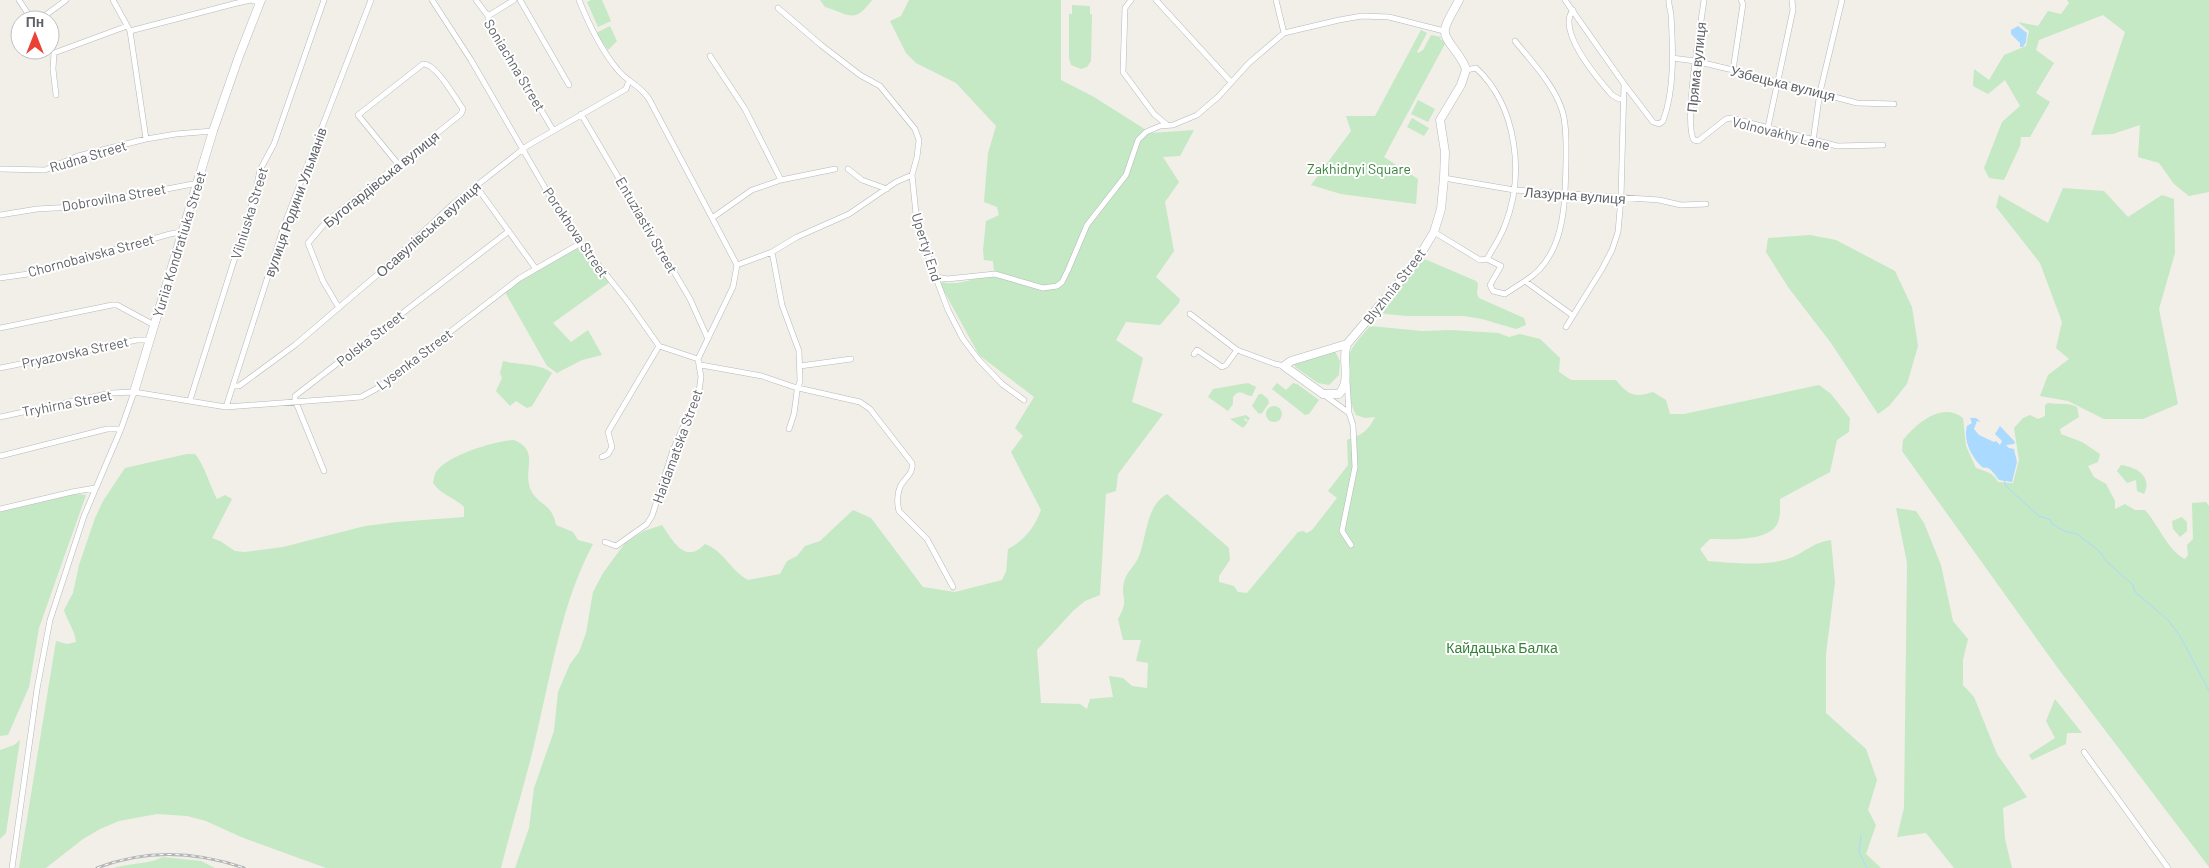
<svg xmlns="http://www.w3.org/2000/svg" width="2209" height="868" font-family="Barlow,sans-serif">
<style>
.green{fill:#c5e8c5}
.water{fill:#aadaff}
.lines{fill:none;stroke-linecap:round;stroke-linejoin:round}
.stream{stroke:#aadaff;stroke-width:1}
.street-casing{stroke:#b5b8bc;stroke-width:6}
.secondary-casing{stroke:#b6babf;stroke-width:9}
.street{stroke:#fff;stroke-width:5}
.secondary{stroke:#fff;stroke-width:8}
.rail-casing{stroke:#b6b7b8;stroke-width:3}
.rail{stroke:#fff;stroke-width:1;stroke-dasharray:4;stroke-linecap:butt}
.labels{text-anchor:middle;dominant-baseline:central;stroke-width:4;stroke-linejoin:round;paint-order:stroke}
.street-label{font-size:14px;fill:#5f6368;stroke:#fff}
.park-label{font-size:14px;fill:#348238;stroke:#fff}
</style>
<rect width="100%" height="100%" fill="#f1efe8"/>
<!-- green -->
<path class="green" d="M591 0H602L611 21 598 27 587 2Z
M820 0H872C854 24 851 15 825 7Z
M909 0H1061V80L1094 97 1151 133 1194 130 1180 156 1163 157 1179 182 1165 202 1174 251 1156 277 1180 299 1179 303 1160 325 1126 322 1116 340 1143 358 1132 402 1163 414 1118 474 1116 491 1106 494 1100 595 1085 601 1073 611 1037 650 1041 703 1080 704 1087 709 1090 699 1113 697 1109 676 1123 678 1132 686 1147 688 1148 663 1136 661 1141 640H1123L1118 619C1130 598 1120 600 1124 582 1126 572 1136 565 1139 556 1147 535 1146 506 1167 494L1229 548 1230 560 1219 576V582L1234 586 1238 592 1247 593 1298 532 1303 531 1307 533 1312 530 1337 498 1328 491 1348 465 1347 440C1362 435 1368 431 1375 417L1365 418 1356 415C1349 402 1344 373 1348 358 1351 346 1362 336 1370 326L1422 331 1451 330 1498 333 1509 337 1520 334 1540 339 1560 358 1559 372 1571 380H1616C1628 395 1634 398 1653 392L1666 400 1670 414H1684L1819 385 1831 394 1850 418 1849 432 1837 440 1830 472 1780 499C1780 508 1781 519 1776 526 1764 542 1728 539 1710 539L1700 549 1708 561C1732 563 1770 567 1793 557 1808 550 1813 543 1831 540L1835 582 1826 654V713L1866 749 1877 780 1868 810 1876 825 1866 854 1881 868H515L529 828 534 788 554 731 558 692 570 664 579 652 586 633 593 592 603 573 625 543 644 531 662 525C673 541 685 565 705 544 724 551 730 570 748 580L780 574 787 561 797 556 805 546 820 541 853 510 871 518 923 587 955 592 1002 580 1006 572 1008 549C1025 540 1034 528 1041 510L1011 452 1023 436 1015 428 1034 397 979 355 945 293 942 291 940 284 942 282C958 287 979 277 994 271L993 261 984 260 983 250 986 221 999 215 997 207 984 202 988 153 996 126 956 83 916 63 906 53 890 21 901 16Z
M2067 0H2209V192L2189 196 2174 184 2159 163 2138 157 2140 125 2113 134 2091 135 2125 32 2103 15 2039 40 2036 50 2054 63 2036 93 2050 102 2030 137H2021L2020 146 2004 180 1989 178 1984 168 2002 122 2020 106 2005 80 1988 94 1973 86 1974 69 1989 80 2004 55 2026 46 2029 31 2018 22 2038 26 2048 11 2061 14 2069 3Z
M1072 5 1090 6V14H1092L1091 61 1087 67 1081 69 1071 65 1069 58V14H1072Z
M610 26 617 41 608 50 596 33Z
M1421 30 1427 33 1417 52 1418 53 1423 50 1431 35 1441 37 1440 39 1446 42 1384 157 1418 179 1416 204 1341 194 1311 185 1351 131 1346 116H1375Z
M1418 100 1435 109 1428 122 1411 114Z
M1412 118 1429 128 1424 136 1407 127Z
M2063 188 2104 191 2128 217 2162 195 2174 199 2175 253 2159 309 2178 404 2143 419H2104L2068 401 2040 396 2048 375 2069 359 2056 348 2062 322 2040 263 1996 207 1999 195 2048 223Z
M1810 235 1836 240 1895 271 1912 307 1918 346 1907 384 1889 406 1878 414 1831 343 1788 287 1766 252 1768 238Z
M582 248 610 282 553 323 571 342 588 330 602 355 582 360 557 373 547 366 543 359 505 292 520 279 574 249Z
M1427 260 1476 281 1478 284 1477 294 1479 298 1524 318 1526 325 1516 329 1482 319 1464 316H1407L1385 314 1382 312C1383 308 1415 265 1420 262 1423 259 1424 260 1427 260Z
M1335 351 1340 361 1339 375 1329 385 1318 383 1295 367 1294 364 1298 361Z
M503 361C517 365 541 363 552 373L532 406 527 408 516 401 510 406 496 391 502 378 500 373Z
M1248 383 1256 387 1252 396C1243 396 1241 387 1233 397V404L1228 411 1208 397 1213 389Z
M1277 383 1286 390 1293 383 1297 384 1319 400 1309 414 1305 415 1272 389Z
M1259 394H1262L1268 399 1269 403 1262 413 1259 414 1252 406Z
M2048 403C2059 405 2067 402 2077 407L2079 417 2060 429 2061 434 2082 442 2100 454 2098 462 2088 466 2094 477 2106 484 2115 501V509L2125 504 2135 510H2145C2158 524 2168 551 2185 559L2188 555 2187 545 2193 539 2192 503 2206 502 2209 506V867L2057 667 1902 451 1903 440C1916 424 1942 401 1963 418L1966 446 1976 468C1985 471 1994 473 1998 482L2013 483 2019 460 2014 428 2023 418 2030 415 2038 419 2045 416V405Z
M1266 414a8 8 0 1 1 16 0a8 8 0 1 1-16 0Z
M1246 415 1250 418 1248 421 1245 418 1244 420 1248 422 1243 428 1230 419Z
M514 440C540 451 523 468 530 488 536 505 552 502 556 525L573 532 578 540 593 544C562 602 552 669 537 732 527 778 512 823 501 868H326L241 837 206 821 187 816 157 814 119 821 100 829 83 839 46 868H19L56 641 67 644 76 642C75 630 67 621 64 610L73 593 79 565 95 518 103 501 125 468 187 454H195C204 464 210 486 217 499L225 495 232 499 212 538 220 541 235 551 245 552 283 547 365 526 397 522 464 517V507C454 497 441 495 433 483 434 479 434 475 436 472 448 455 495 441 514 440Z
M2121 465C2136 467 2153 476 2144 494L2137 491 2136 480 2127 483 2117 471Z
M76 494 86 495 39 628 29 687 8 735 0 736V512Z
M1896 508 1916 511 1924 523 1941 565 1953 621 1968 639 1963 660V685L1974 697 1997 754 2027 797 2003 808 2005 839 2012 868H1954L1926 833 1897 837 1904 808 1907 563Z
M2182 517 2187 522V531L2180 537 2173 529 2172 521Z
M2055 699 2082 733H2067L2066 744 2032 760 2029 755 2055 738 2046 721Z
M20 740 6 833 0 839V750L14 745Z
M163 857 201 861 215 868H113C129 863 151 864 163 857Z"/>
<!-- water -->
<path class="water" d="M2018 26 2027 33 2026 42 2023 47H2020V43L2011 34V30Z
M1970 418H1976L1981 422 1977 421 1974 429 1979 435 1994 442 1996 441 2000 445 2002 441 1995 434 2000 426 2015 442 2014 444 2006 445 2009 448 2014 449 2017 462 2012 482 1999 480C1997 477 1992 470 1988 468 1983 466 1986 470 1981 466 1971 456 1963 440 1967 426L1972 423Z"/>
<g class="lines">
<!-- stream -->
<path class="stream" d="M2004 480 2006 486 2039 516 2051 520V523L2064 531 2077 534 2099 551 2106 561 2133 585 2135 592 2168 620 2180 636 2209 691
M1861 835 1859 852 1867 868"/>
<defs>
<path id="street" d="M19 0 32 20
M113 0 130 31 146 139
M432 0 471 60 555 205 581 243 628 302 659 346 608 432 612 447 608 454 602 457
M476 0 488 16V20L553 130
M520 0 569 85
M579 0C589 25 600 48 617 69 627 82 639 84 649 99L737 265 733 287 698 359 701 377 699 391 673 450 652 516 647 524 616 546 605 542
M1131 0 1125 8 1123 72 1154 114 1167 125
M1156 0 1231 82
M1276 0 1284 33
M1565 0 1624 84 1621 198 1618 232 1612 250 1602 269 1566 327
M1704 0C1701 24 1683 124 1694 140L1698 141 1726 119 1731 118 1837 146 1883 145
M778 8 821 45 860 75 880 86 915 129 919 140 917 157 912 175 916 214 930 262 948 310 963 339 979 360 1002 384 1024 400
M1573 10C1556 31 1598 79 1612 95L1619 99H1624
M488 16 514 0
M39 20 66 0
M130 31 237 3 251 0 260 3
M1515 41C1532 62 1554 85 1562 110 1567 126 1566 144 1566 160 1565 202 1566 256 1525 281
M710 56 745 109 781 180
M1672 58 1695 61 1733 70 1857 103 1894 104
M1466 70 1476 68C1517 106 1525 175 1505 225 1501 237 1493 248 1487 259
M1733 70 1743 4 1741 0
M1624 84 1653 122 1659 124 1663 121C1675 89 1673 49 1671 15 1671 10 1668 5 1669 0
M56 95 53 69 54 53 127 26
M581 114 690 299 708 339
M1768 127 1793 10 1792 0
M1813 141 1820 92 1842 0
M0 169 45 170 78 156 146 139 176 134 213 131
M848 169 862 180 887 189
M1444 178 1514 190 1659 200 1681 205 1706 204
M476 186 536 269
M0 215 37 209 73 207 198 183
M712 218 752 190 781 180 835 169
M1434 232 1480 260 1487 259 1501 266 1490 285 1493 291 1505 294 1525 281 1572 315
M772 252 782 305 799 351 800 381 797 391 794 414 789 429
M737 265 772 252 797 237 849 214 896 182 912 175
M937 277 947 279 995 274 1043 288 1057 286 1062 282 1068 270 1087 225 1126 175 1138 140 1146 132 1160 126 1173 125 1197 115 1218 97 1249 63 1284 33 1339 20 1362 16 1389 17 1444 31
M0 278 28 274 170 234 182 232
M339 308 323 281 308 243 326 222 461 114 463 109C455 98 436 63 423 64L358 115 398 164
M1190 314 1237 350 1275 364 1284 366
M0 328 112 305H117L154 325
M659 346 698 359
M1194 354 1197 350 1222 367 1226 365 1237 350
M701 365 762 376 794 387 860 402 870 409 912 463C914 474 904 478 900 487 897 494 897 504 899 511L927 539 953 587
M800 366 851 359
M0 368 137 340H150
M1347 381 1349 413
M233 386H239L295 345 377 275 453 204 527 146 626 89 629 80
M1323 394 1349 413 1353 425 1355 467 1342 531 1351 545
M190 400 255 194 260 170 274 144 324 0
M226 407 285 223 371 0
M0 417 111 393 134 392 226 407 361 397 376 389 520 278 581 243
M0 456 107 429H121
M324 471 295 400V396L509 231
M0 509 72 492 95 488
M2084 752 2168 868
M12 868 37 689 50 620 84 516 121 429 134 392"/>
<path id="secondary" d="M1347 344 1291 361 1284 366 1323 394H1339C1352 380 1341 360 1347 344L1414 265 1434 232 1441 209 1444 178 1445 152 1440 120 1461 85 1466 70C1464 56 1442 40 1445 29 1447 19 1455 9 1459 0
M134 392 213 131 238 59 261 0"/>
</defs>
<!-- street casing -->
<use href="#street" class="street-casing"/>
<!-- secondary casing -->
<use href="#secondary" class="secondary-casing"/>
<!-- street -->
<use href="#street" class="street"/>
<!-- secondary -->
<use href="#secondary" class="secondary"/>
<defs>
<path id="rail" d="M97 868C146 849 195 851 244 868"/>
</defs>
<!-- rail casing -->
<use href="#rail" class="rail-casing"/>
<!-- rail -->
<use href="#rail" class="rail"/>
</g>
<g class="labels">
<!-- street labels -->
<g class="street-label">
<text transform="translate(515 65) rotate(59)">Soniachna Street</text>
<text transform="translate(1696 67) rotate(-84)">Пряма вулиця</text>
<text transform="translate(1783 83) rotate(14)">Узбецька вулиця</text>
<text transform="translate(1781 133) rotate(14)">Volnovakhy Lane</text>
<text transform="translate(88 156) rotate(-17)">Rudna Street</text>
<text transform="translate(381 179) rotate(-39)">Бугогардівська вулиця</text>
<text transform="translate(1575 195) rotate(4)">Лазурна вулиця</text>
<text transform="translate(114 197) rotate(-10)">Dobrovilna Street</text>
<text transform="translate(295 202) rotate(-70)">вулиця Родини Ульманів</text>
<text transform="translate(249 213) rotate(-73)">Vilniuska Street</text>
<text transform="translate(647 225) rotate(60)">Entuziastiv Street</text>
<text transform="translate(428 229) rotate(-42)">Осавулівська вулиця</text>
<text transform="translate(576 232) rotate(56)">Porokhova Street</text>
<text transform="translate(179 244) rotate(-73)">Yuriia Kondratiuka Street</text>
<text transform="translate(927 247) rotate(73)">Upertyi End</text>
<text transform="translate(91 255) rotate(-15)">Chornobaivska Street</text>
<text transform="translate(1394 286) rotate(-52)">Blyzhnia Street</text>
<text transform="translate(370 338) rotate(-38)">Polska Street</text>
<text transform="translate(75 352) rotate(-12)">Pryazovska Street</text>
<text transform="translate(414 359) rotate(-37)">Lysenka Street</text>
<text transform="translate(67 403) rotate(-11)">Tryhirna Street</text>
<text transform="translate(677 446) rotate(-70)">Haidamatska Street</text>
</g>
<!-- park labels -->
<g class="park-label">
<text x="1359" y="168">Zakhidnyi Square</text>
<text x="1502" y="647">Кайдацька Балка</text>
</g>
</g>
<!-- north arrow -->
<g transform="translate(35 35)"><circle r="24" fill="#ffffff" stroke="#bfc1c3"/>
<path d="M0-4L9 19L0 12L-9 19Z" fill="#ea4335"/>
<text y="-8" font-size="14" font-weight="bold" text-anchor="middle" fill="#5f6368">Пн</text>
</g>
</svg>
